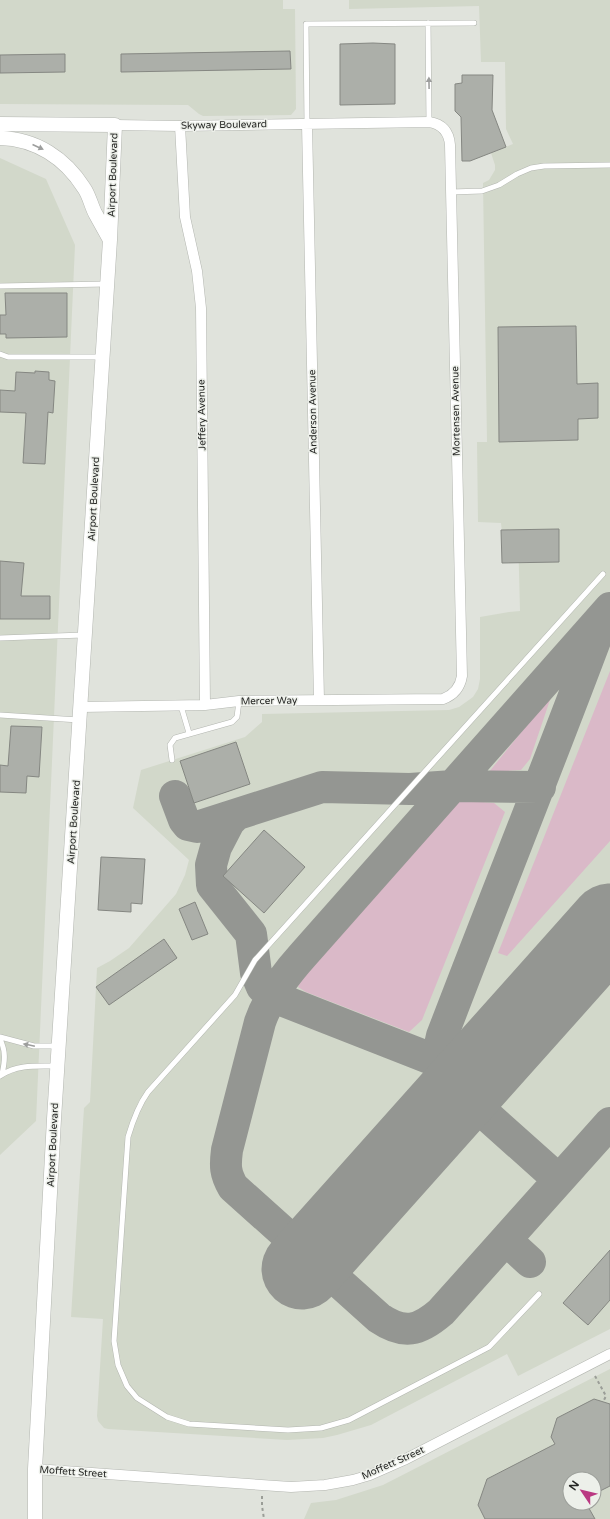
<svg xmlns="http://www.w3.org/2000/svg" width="610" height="1519" font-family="'Varela Round',sans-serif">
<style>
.built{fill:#d2d8ca;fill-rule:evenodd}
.green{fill:#dab9c8}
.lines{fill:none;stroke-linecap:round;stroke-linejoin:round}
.taxiway{stroke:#949692;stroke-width:32}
.runway{stroke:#949692;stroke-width:81}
.building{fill:#acafa9;stroke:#858782}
.service-casing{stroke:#b3b6b0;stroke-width:6}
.minor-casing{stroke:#b3b6b0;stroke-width:11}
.secondary-casing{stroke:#b3b6b0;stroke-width:15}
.path{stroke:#9a9d97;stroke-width:2;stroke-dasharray:3 3;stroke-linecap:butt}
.service{stroke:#fff;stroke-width:5}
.minor{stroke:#fff;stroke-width:10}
.secondary{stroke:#fff;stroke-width:14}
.oneway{fill:#9d9e9d}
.labels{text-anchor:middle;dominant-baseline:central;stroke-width:3;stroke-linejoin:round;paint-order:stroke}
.street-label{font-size:10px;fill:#262725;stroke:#edf0ea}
</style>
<rect width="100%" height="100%" fill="#e0e3dc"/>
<!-- built -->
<path class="built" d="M0 0H283V9H295L296 109 291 115 203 116 199 114 188 105 0 104Z
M349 0H610V1329L518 1376 507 1354 371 1425 337 1435 323 1438 287 1440 108 1429 104 1428 98 1421 97 1416 103 1319 71 1317 84 1108 90 1102 97 968 110 961 129 948 176 894 185 875 189 860 133 808 141 770 245 737 262 722V714L449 710 459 707 473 697 478 689 480 679V617L509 612 520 611 518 532H502L501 523 478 522 477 442H487L483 183 489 180 495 170V165L491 153 513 144 506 129 505 62H481L479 6 349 9Z
M0 158 46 179 75 245 36 1121 0 1155Z
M610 1369V1519H304L311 1503 336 1500 383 1485ZM570 1479H594V1503H570Z"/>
<!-- green -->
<path class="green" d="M610 671V841L507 956 498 953Z
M552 694 530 759 521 770 489 772Z
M460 800 494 803 505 812 422 1020 409 1032 306 992 298 987 302 975Z"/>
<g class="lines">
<!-- taxiway -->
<path class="taxiway" d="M610 608 303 955C285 975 269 996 260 1022L227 1150C225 1166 225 1173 233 1187L379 1318C404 1335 419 1331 441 1312L610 1123
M175 796 184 820 188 825 197 827 322 787 410 789 453 786 540 787
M236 815 229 822 216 847 211 865 212 885 251 934 256 973 262 987 271 996 437 1061
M559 1180 445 1078C435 1062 438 1053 442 1036 494 900 548 766 599 630
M506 1240 530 1262"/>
<!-- runway -->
<path class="runway" d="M302 1269 610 924"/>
</g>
<!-- building -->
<path class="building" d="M373 43 395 44V104L340 105V44Z
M290 51 291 69 121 72V54Z
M65 54V72L0 73V55Z
M462 75H493L492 110 506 147 470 161H462L461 117 455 111V84L462 83Z
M5 293H67V337L6 338V334H0V315H6Z
M576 326 577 384 598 383V418L578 419V440L499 442 498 327Z
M35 371 49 372V380L55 381 53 413 48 412 45 464 23 463 26 413 0 412V390L15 391 16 372 35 373Z
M559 529V562L502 563 501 530Z
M0 561 24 563 21 596H50V619H0Z
M11 726 42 727 39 777 27 776 26 793 0 792V765L8 766Z
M236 742 250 784 194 803 180 761Z
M264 830 305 867 264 913 223 876Z
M101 857 145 859 142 904 131 903V912L98 910Z
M195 902 208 934 192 940 179 909Z
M164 939 177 958 109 1005 96 987Z
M610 1250V1300L588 1325 563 1303Z
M594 1399 610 1404V1486L594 1494V1479H570V1503H586L595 1519H485L478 1505 487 1479 555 1444 551 1437 557 1418Z"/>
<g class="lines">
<defs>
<path id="service" d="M428 23 429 122
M307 124 306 24 474 23
M451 192 482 191 499 185 517 174 531 168 544 166 610 165
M0 286 107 284
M0 354 8 357H102
M0 638 83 635
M181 706 189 733
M0 715 79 720
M172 760 170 745 175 738 232 722 237 717 239 701
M0 1037 34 1046H58
M0 1039C6 1051 5 1061 2 1074
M0 1076C17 1064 37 1066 57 1066
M539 1294 489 1347 349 1420 321 1428 288 1430 189 1424 167 1417 137 1398 127 1386 118 1365 114 1341 128 1137C133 1120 138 1106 148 1092L235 995 255 960 603 574"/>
<path id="minor" d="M307 124 319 700
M180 126 185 217 197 271 201 308 205 705
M81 707 205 705 239 701 443 699C454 695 460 688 462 676L450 145C449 132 442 124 429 122L180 126 115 125
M35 1469 291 1487 325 1485 353 1480 370 1475 404 1460 610 1354"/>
<path id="secondary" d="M0 124 115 125 110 240 54 1119 35 1469V1519
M0 138C36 139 65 158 84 188 89 195 91 205 95 213 100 222 105 231 110 240"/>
</defs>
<!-- service casing -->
<use href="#service" class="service-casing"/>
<!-- minor casing -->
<use href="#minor" class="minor-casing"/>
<!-- secondary casing -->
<use href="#secondary" class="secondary-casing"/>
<!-- path -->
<path class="path" d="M595 1376 606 1396 603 1402
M262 1496V1506L264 1519"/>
<!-- service -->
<use href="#service" class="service"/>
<!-- minor -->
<use href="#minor" class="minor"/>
<!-- secondary -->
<use href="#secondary" class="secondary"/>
</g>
<!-- one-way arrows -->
<defs><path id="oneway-solid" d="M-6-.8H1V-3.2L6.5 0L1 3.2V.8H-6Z"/></defs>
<g class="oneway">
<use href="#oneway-solid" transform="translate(429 83) rotate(-91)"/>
<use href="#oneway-solid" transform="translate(38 147) rotate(24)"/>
<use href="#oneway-solid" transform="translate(29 1045) rotate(-168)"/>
</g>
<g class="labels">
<!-- street labels -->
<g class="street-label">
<text transform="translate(224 125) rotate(-1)">Skyway Boulevard</text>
<text transform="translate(113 175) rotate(-88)">Airport Boulevard</text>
<text transform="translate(456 411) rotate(-91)">Mortensen Avenue</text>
<text transform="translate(313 412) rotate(-91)">Anderson Avenue</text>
<text transform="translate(202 415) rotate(-91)">Jeffery Avenue</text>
<text transform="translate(94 499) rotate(-87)">Airport Boulevard</text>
<text transform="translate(269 701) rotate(-1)">Mercer Way</text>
<text transform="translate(74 822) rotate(-86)">Airport Boulevard</text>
<text transform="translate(53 1145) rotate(-87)">Airport Boulevard</text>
<text transform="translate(393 1463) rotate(-24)">Moffett Street</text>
<text transform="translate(73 1472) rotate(4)">Moffett Street</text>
</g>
</g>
<!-- north arrow -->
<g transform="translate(582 1491) rotate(305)"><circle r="19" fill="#edf0ea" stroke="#9da09b"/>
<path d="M0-3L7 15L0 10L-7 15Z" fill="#ba3982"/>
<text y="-6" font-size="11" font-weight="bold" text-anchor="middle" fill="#262725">N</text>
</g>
</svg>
